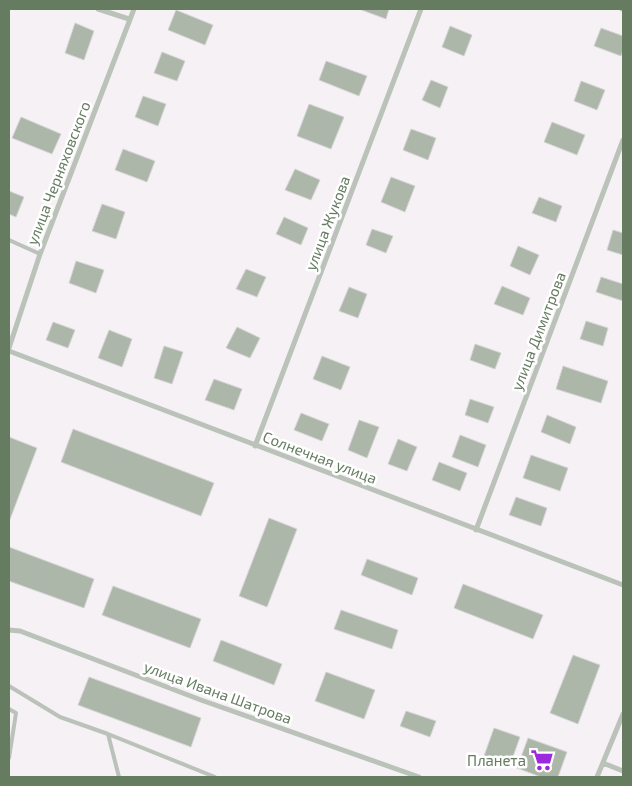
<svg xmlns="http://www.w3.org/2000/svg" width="632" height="786" font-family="'Exo 2',sans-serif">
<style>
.building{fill:#acb6a9;stroke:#d6d4d6}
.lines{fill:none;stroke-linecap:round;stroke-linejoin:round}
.lane{stroke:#bac2b9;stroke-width:4}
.street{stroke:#bac2b9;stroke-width:5}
.labels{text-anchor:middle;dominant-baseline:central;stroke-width:5;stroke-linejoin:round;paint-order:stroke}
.street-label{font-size:15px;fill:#657c61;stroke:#fff}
.poi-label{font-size:15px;fill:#657c61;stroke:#fff;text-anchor:end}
</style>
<rect width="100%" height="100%" fill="#f5f1f4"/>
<!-- building -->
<path class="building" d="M359 9H389L386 19Z
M176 10 213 25 205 45 168 30Z
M75 23 94 31 84 60 65 53Z
M450 26 472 35 464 56 442 47Z
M601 28 623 36V50L621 56 594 46Z
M162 52 185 61 177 81 154 73Z
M326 61 367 76 359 96 319 80Z
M431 80 448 87 440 108 422 100Z
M581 81 605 90 597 110 574 101Z
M143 96 166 104 158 126 135 117Z
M309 104 344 117 331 149 297 136Z
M21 117 61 134 52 154 12 138Z
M552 122 585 135 577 155 544 142Z
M411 129 436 138 428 160 403 150Z
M123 149 155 161 147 182 115 170Z
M295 169 320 180 311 200 285 190Z
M391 177 415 186 405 212 381 202Z
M9 191 24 197 16 217 9 214Z
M539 197 562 206 556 222 532 213Z
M102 204 125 212 116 239 92 231Z
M284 217 308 228 301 245 276 234Z
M372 229 393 236 386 253 366 245Z
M613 230 623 233V255L607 250Z
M518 246 539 255 530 275 510 266Z
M76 261 104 270 96 293 69 283Z
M246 269 266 277 257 297 236 289Z
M601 277 623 284V301L596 292Z
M502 286 530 298 523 315 494 304Z
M349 287 367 294 358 318 339 311Z
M586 321 608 328 603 346 580 339Z
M53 322 75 330 68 348 46 340Z
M237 327 260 338 250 358 226 348Z
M109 330 132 339 122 367 98 358Z
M475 344 501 353 495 369 470 360Z
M164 346 183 352 172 384 154 378Z
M322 356 350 367 341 390 313 379Z
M563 366 608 381 601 403 556 389Z
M214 379 242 389 234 410 205 400Z
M470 399 494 407 488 423 465 415Z
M301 413 329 424 322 441 294 430Z
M547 415 576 427 570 444 541 432Z
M359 420 379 427 367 458 348 450Z
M73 429 214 483 201 516 61 462Z
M460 435 486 445 478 467 452 457Z
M9 437 37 448 9 522Z
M398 439 417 447 407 471 388 464Z
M531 455 568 468 560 491 523 478Z
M439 462 467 473 460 491 432 480Z
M516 497 547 508 541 526 509 515Z
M269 518 297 529 267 607 239 596Z
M9 547 94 579 84 608 9 581Z
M367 559 418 578 412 595 361 575Z
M463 584 543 615 533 639 454 608Z
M113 586 201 619 190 648 102 615Z
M341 610 398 630 392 649 334 629Z
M221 640 282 664 274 685 213 661Z
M573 655 600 665 578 724 550 713Z
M326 672 375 690 364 719 315 701Z
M89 677 201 718 191 747 78 705Z
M406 711 436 721 430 737 400 726Z
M494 728 520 737 510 765 484 756Z
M528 738 567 752 558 777H541L517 768Z"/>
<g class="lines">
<!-- lane -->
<path class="lane" d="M9 240 40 254
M9 686 60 717 108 734 215 777
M9 709 16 713 9 758
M108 734 119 777"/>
<!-- street -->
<path class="street" d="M98 9 129 19
M622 9H623
M9 348 40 254 134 9
M9 351 623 585
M255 446 421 9
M476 530 623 140
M9 630 20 631 201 700 419 777
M603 763 623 771
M597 777 623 714"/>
</g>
<!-- icons -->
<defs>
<symbol id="supermarket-bare" viewBox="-9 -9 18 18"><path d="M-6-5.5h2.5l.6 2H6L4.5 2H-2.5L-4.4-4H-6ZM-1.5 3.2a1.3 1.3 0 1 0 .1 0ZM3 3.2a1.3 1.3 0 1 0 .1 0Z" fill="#9c29de" stroke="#fff" stroke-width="2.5" paint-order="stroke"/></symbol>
</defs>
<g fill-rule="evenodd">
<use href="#supermarket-bare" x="526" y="744" width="32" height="32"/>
</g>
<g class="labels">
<!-- street labels -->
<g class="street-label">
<text transform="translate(58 173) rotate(-69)">улица Черняховского</text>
<text transform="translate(327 223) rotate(-69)">улица Жукова</text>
<text transform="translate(538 331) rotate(-69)">улица Димитрова</text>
<text transform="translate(320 457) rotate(21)">Солнечная улица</text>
<text transform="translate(218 692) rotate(20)">улица Ивана Шатрова</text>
</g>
<!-- poi labels -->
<g class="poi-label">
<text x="526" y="760">Планета</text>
</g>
</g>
<!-- border -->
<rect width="632" height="786" fill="none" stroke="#657c61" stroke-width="20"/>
</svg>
